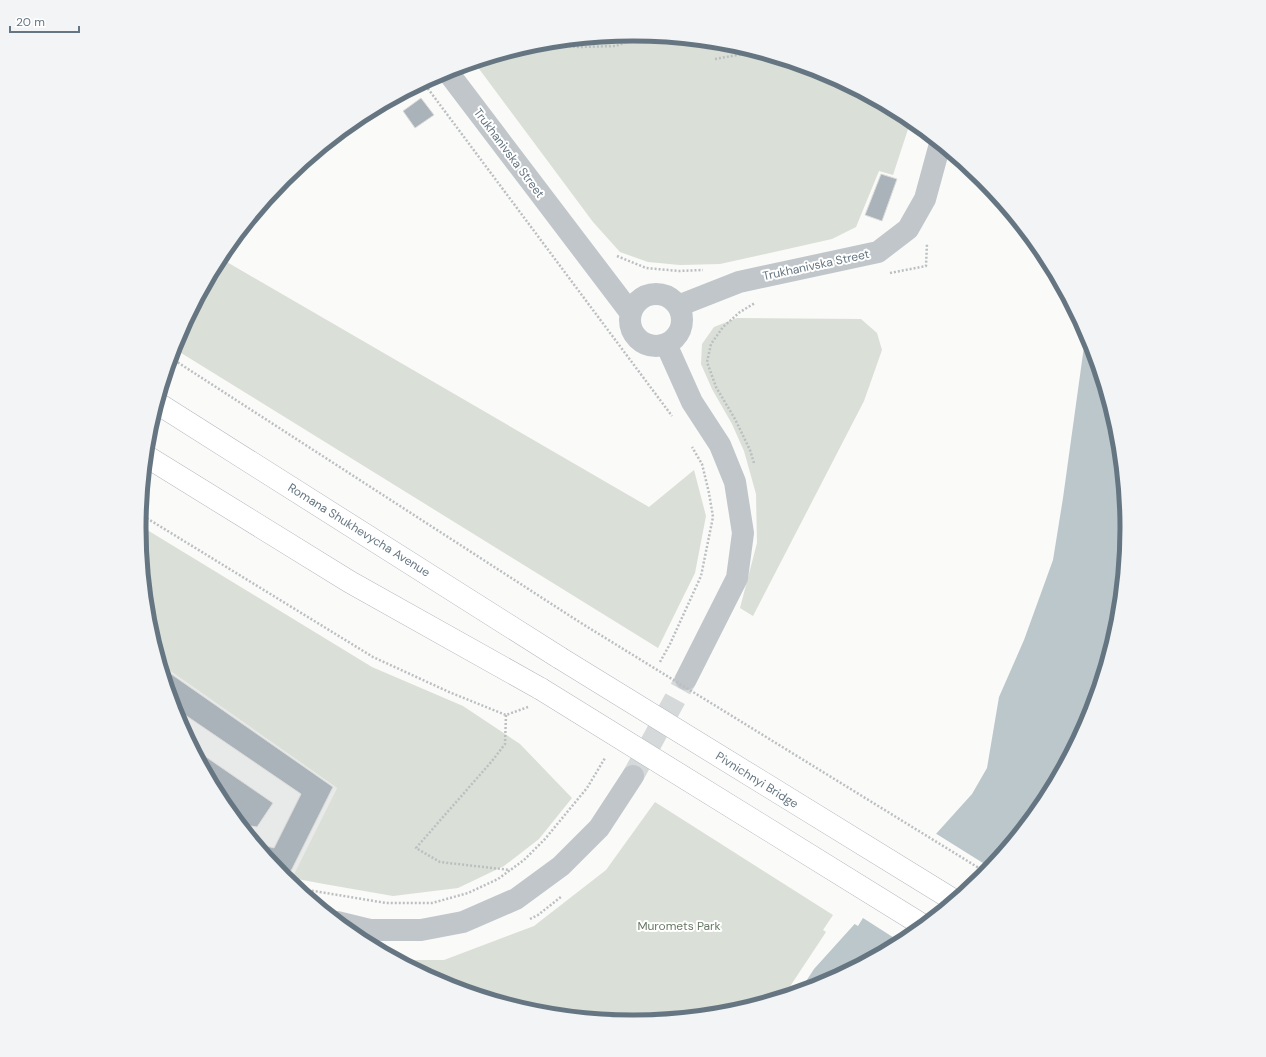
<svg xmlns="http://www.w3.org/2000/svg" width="1266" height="1057" font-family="'DM Sans',sans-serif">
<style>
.built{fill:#e8e9e9}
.green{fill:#dadfd7}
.water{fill:#bbc7cb}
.pier{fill:#fafaf8}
.building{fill:#aab3b9;stroke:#dcdcda}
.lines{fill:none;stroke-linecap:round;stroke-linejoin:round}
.street-tunnel{stroke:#d5d9da;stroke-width:22;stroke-dasharray:22 11;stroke-linecap:butt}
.primary-casing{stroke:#b5babe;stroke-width:23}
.path{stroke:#bbbfc2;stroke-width:2.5;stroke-dasharray:2 2;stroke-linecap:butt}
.street{stroke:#c1c6ca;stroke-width:22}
.primary{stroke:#fff;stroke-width:22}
.primary-bridge-casing{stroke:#b5babe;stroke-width:23;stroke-linecap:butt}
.path-bridge{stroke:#bbbfc2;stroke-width:2.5;stroke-dasharray:2 2;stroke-linecap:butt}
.primary-bridge{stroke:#fff;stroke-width:22}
.labels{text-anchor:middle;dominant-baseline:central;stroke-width:4;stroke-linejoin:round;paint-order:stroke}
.street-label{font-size:12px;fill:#657682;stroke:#fff}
.park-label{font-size:12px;fill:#687a64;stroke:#fff}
.rim{fill:none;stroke:#657682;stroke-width:5}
</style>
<rect width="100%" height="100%" fill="#fafaf8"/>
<!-- built -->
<path class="built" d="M159 663 337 788 292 878 281 876 222 803 176 718Z"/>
<!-- green -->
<path class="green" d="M633 34 730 44 822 72 908 117 911 120 893 175 879 171 856 227 832 239 720 264 680 265 648 262 620 252 593 222 474 62 537 43Z
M220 258 649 507 694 470 706 516 695 573 658 648 173 348 176 339Z
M737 318 861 319 877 333 882 350 864 401 753 616 740 608 757 543 756 494 744 451 732 424 712 389 701 364 702 344 714 327Z
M139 525 372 667 463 706 520 744 572 798 539 839 504 866 458 888 393 896 324 884 292 878 337 788 159 663 148 625Z
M655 802 833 915 823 930 826 932 783 997 729 1014 633 1023 536 1013 444 985 397 960H444L534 926 606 870Z"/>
<!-- water -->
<path class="water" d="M1086 332 1090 339 1118 432 1127 529 1118 625 1090 718 1044 803 982 878 908 940 822 985 799 992 814 969 972 794 987 768 999 697 1024 640 1053 560 1063 498Z"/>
<!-- pier -->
<path class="pier" d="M935 833 991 868 982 878 908 940 902 943 863 918 858 926 853 923Z"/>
<!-- building -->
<path class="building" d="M421 98 434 115 415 128 403 111Z
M881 174 897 179 882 221 865 215Z
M161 667 333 787 291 871 275 868 255 843 274 848 301 794 172 706Z
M193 748 273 803 257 827 239 824 222 803Z"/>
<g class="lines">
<!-- street-tunnel -->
<path class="street-tunnel" d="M633 776 686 679"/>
<defs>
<path id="primary" d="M157 403 560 658
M146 456 350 582 541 689"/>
</defs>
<!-- primary casing -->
<use href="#primary" class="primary-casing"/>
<!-- path -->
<path class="path" d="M533 44 580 47 616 46 644 35
M715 59 743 54 750 50
M423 82 672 416
M617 256 646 268 679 271 703 270
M890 273 926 266 927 243
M171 358 581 623
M754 463 750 450 735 419 716 387 707 362 711 344 723 327 740 312 755 303
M140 514 373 657 449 692 506 715 528 707
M660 662 670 644 701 576 713 517 709 493 702 464 692 447
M506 715 505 744 492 761 416 848 440 862 510 870
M296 888 386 903H432L468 893 498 879 524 860 545 839 587 788 605 758
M530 919 538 915 562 896"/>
<!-- street -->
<path class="street" d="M447 71 630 312
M630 320a26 26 0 1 1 52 0a26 26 0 1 1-52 0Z
M678 306 739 282 878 252 908 229 925 199 940 144
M666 344 692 402 720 445 735 482 743 533 737 578 686 679
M337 922 370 930H421L463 922 516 899 561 866 599 828 633 776"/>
<!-- primary -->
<use href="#primary" class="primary"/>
<defs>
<path id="primary-bridge" d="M560 658 955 901
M541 689 924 926"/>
</defs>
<!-- primary-bridge casing -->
<use href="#primary-bridge" class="primary-bridge-casing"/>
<!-- path-bridge -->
<path class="path-bridge" d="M581 623 987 873"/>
<!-- primary-bridge -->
<use href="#primary-bridge" class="primary-bridge"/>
</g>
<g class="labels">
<!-- street labels -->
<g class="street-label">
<text transform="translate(509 153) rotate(53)">Trukhanivska Street</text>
<text transform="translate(816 265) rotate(-12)">Trukhanivska Street</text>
<text transform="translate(359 530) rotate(32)">Romana Shukhevycha Avenue</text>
<text transform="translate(757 780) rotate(32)">Pivnichnyi Bridge</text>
</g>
<!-- park labels -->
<g class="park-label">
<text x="679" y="926">Muromets Park</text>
</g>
</g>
<!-- crop -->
<path d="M0 0H1266V1057H0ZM146 528a487 487 0 1 1 974 0a487 487 0 1 1-974 0Z" fill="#f3f4f5" fill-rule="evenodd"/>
<path class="rim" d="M146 528a487 487 0 1 1 974 0a487 487 0 1 1-974 0Z"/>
<!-- scale -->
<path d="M10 26v6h69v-6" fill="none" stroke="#657682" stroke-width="2"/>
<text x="16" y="26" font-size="12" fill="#657682" stroke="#ffffff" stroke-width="3" paint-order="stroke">20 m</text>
</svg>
